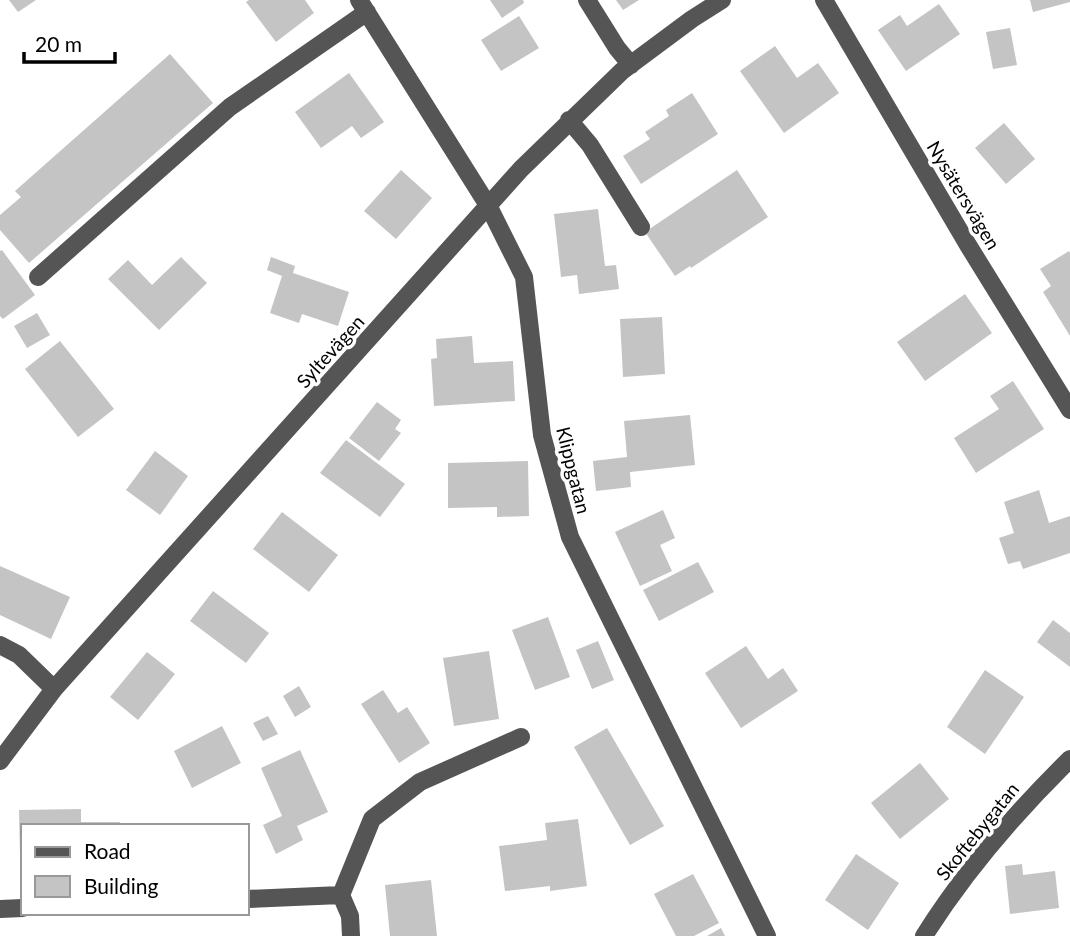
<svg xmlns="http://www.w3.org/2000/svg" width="1070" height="936" font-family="Lato,sans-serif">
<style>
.building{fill:#c4c4c4}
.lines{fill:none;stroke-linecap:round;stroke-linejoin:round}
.minor{stroke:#555;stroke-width:18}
.labels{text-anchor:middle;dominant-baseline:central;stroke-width:7;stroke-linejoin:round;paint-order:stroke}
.street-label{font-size:19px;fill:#000;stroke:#fff}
</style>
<rect width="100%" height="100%" fill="#fff"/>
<!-- building -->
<path class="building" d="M9 0H36L18 12Z
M249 0H305L314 13 276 42 246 2Z
M490 0H523L524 3 502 18Z
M616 0H639L623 10Z
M1030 0H1070V2L1033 12Z
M939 4 960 34 906 71 878 30 900 15 907 26Z
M519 16 539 48 501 71 481 40Z
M1010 28 1017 65 993 69 986 32Z
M775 46 797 78 818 63 839 93 784 133 740 71Z
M170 54 213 103 29 263 0 230V215L21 197 15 191Z
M349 73 384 122 361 138 352 126 321 148 295 112Z
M692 93 718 134 641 184 623 156 650 139 645 132 669 116 666 110Z
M1004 123 1035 159 1006 184 975 148Z
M401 170 432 198 396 239 364 211Z
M737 170 768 217 691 268 690 266 675 276 645 232Z
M598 209 605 266 616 265 619 289 579 294 577 275 561 277 554 214Z
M2 250 35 295 3 319 0 316V251Z
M1069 251 1070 253V336L1043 292 1051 286 1040 269Z
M181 257 207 283 159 330 108 279 128 260 152 285Z
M271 257 295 266 293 273 349 292 338 326 302 314 299 323 270 313 282 276 267 270Z
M965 294 992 333 925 381 897 342Z
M37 313 50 335 27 348 14 326Z
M662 317 665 374 623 377 620 319Z
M472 336 474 363 513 361 515 401 434 406 431 359 437 358 436 339Z
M60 341 114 409 78 437 25 369Z
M1013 381 1044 429 976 473 954 438 999 409 990 396Z
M377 402 401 420 395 429 401 433 379 461 349 438Z
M690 415 695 465 630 472 631 487 596 491 593 461 627 457 624 421Z
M346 440 405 484 380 517 320 473Z
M155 451 188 476 160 515 126 490Z
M528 461 529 516 497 517V507L448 508V463Z
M1039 490 1049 523 1070 516V553L1023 569 1020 561 1008 564 999 538 1014 533 1004 502Z
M663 510 675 538 660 545 672 571 640 586 615 532Z
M282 512 338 555 309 592 253 549Z
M698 562 714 592 659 621 643 590Z
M0 566 70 597 51 639 0 615Z
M213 591 269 633 246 663 190 621Z
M548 617 570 677 535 690 512 630Z
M1053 620 1070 633V667L1037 642Z
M598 641 614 680 592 689 576 650Z
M746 646 768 679 783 668 798 691 741 728 705 673Z
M489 651 499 719 454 726 443 658Z
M147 652 175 674 138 720 110 697Z
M985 670 1024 697 985 754 947 727Z
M299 686 311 707 295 717 283 696Z
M383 690 398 713 407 707 430 743 399 763 361 704Z
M268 716 278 734 263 741 253 723Z
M222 726 241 763 192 788 174 751Z
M607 728 664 826 630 845 574 747Z
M300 750 328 812 297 826 303 840 276 854 263 825 282 816 261 768Z
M920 763 949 799 900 839 871 803Z
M81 809V822H120V826H23V856H20L19 810Z
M578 819 587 886 550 891V886L505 891 499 846 547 840 545 823Z
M856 854 899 883 868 930 825 900Z
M1022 864 1023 875 1055 871 1059 908 1010 914 1005 866Z
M693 874 719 923 694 936H676L654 894Z
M431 880 437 936H390L385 885Z
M721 928 725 936H707Z"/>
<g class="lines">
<!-- minor -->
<path class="minor" d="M359 0 489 207 524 277 542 435 570 537 767 936
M587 0 617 48 631 65
M824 0 968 245 1070 410
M569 120 590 145 641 227
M38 277 230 107 367 12
M0 645 19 655 54 689
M0 761 54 689 521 169 622 71 692 19 722 0
M247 899 341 895
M0 909 23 908
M351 936 350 916 341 895 372 819 420 782 521 737
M924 936C965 871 1015 813 1070 759"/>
</g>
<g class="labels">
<!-- street labels -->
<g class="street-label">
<text transform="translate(964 195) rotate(59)">Nysätersvägen</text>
<text transform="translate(330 351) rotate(-48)">Syltevägen</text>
<text transform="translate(574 470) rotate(76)">Klippgatan</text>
<text transform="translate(977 831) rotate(-51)">Skoftebygatan</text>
</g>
</g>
<!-- legend -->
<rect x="21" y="824" width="228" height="91" fill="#ffffff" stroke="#999999" stroke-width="2"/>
<rect x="35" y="847" width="35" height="10" fill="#555555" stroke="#999999" stroke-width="2"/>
<text x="84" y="859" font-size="21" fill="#000000">Road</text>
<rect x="35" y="876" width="35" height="21" fill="#c4c4c4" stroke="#999999" stroke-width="2"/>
<text x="84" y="894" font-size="21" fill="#000000">Building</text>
<!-- scale -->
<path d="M24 52v10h91v-10" fill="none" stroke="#000000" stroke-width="3.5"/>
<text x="35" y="52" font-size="21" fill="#000000" stroke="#ffffff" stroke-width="5" paint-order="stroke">20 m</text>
</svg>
